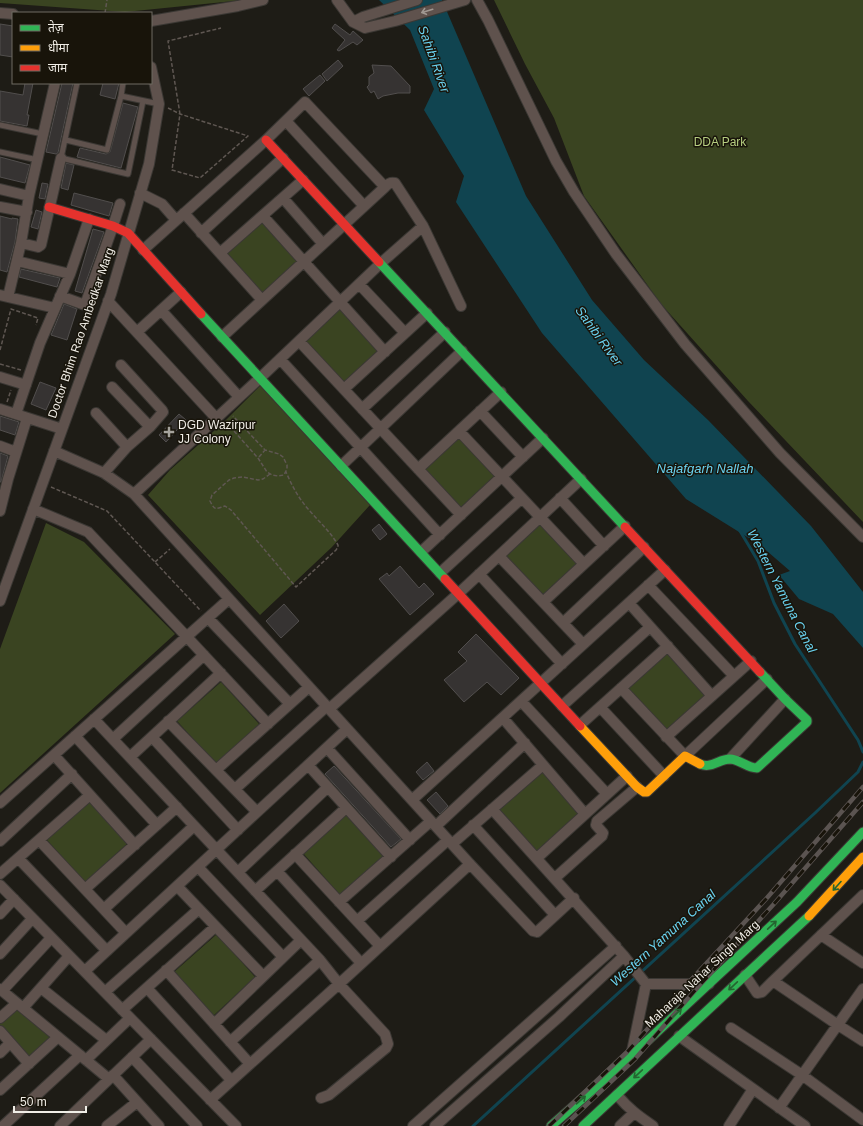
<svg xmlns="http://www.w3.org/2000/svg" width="863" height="1126" font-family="Helvetica,'Noto Sans Devanagari',sans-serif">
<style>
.green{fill:#3a4421}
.water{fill:#104450}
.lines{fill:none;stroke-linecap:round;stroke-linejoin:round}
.stream{stroke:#104450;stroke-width:3}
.building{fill:#363332;stroke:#514e4d}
.lane-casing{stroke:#3b3834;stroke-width:7}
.street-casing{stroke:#3b3834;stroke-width:12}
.fast-casing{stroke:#3b3834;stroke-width:11}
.slow-casing{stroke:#3b3834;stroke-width:11}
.jam-casing{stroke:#3b3834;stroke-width:11}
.path{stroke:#5f5752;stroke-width:1.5;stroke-dasharray:4 2;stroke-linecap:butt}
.lane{stroke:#5f524d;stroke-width:5}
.street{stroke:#5f524d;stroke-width:10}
.fast{stroke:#30b455;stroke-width:9}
.slow{stroke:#ff9f0a;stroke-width:9}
.jam{stroke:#e5322d;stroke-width:9}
.rail-casing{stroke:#5b5451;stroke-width:4.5}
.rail{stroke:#18140a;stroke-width:3;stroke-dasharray:9;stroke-linecap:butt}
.oneway{stroke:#a09892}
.oneway2{stroke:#246430}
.poi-dot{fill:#a6a49d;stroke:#18140a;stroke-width:1.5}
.labels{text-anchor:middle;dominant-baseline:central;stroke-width:3;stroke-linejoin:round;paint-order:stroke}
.park-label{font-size:12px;fill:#b6ce81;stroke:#18140a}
.street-label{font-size:12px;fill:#f0ede6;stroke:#18140a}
.poi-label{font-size:12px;fill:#f0ede6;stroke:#18140a;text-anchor:start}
.water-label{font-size:13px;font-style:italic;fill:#6ad3f1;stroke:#18140a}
</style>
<rect width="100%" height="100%" fill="#1e1c16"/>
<!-- green -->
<path class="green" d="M0 0H244L125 12 0 3Z
M494 0H863V522L748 401 661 304 584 196 554 118 525 64Z
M260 219 300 262 263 297 223 254Z
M341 307 381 349 344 385 304 342Z
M261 385 370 505 332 547 260 615 148 495 170 470 224 422Z
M459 434 500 476 462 512 422 469Z
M540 520 580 563 543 599 502 556Z
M46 523 84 542 175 634 0 793V649Z
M669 651 707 694 664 732 626 689Z
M221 682 260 725 216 764 177 721Z
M542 770 580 813 537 853 498 809Z
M90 799 128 843 85 882 46 839Z
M346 813 385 856 341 896 302 852Z
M217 934 255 977 212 1017 173 973Z
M17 1005 55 1038 29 1062 0 1029V1020Z"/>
<!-- water -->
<path class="water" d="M379 0H442L526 196 592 300 644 360 708 420 811 526 863 592V648L833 614 799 599 779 575 790 571 760 545 686 499 542 333 456 202 464 176 424 110 434 89 410 30Z"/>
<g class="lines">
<!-- stream -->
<path class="stream" d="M740 531 758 561 774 603 795 644 858 740 863 752
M473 1126 815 813 858 772 863 762"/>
</g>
<!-- building -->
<path class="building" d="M0 24 13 26V57L0 55Z
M335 24 350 35 353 31 363 40 357 45 353 42 339 51 337 50 345 40 332 28Z
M338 60 343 66 327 81 322 74Z
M372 65 391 66 410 86V93H398L383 96 378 99 374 91 371 93 367 87 369 85V77L374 73Z
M320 75 325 81 309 96 303 89Z
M25 83H33L27 115H29L27 126 0 121V91L23 95Z
M62 83H73L62 134 58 153 56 154 46 152Z
M103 83H119L115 99 100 95Z
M123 103 138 107 121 168 77 157 80 148 106 154 110 152Z
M0 157 30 165 25 183 0 177Z
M66 163 74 165 68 190 61 188Z
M42 183 48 184 45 199 39 198Z
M74 193 113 203 109 216 71 205Z
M36 210 42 212 38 229 31 227Z
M0 216 12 219V218L18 219 15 242 7 272 0 270Z
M93 229 104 232 82 293 75 291Z
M21 269 60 278 57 287 19 277Z
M64 304 77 309 67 340 51 335Z
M40 382 56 388 46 410 31 404Z
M179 414 186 420 166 442 159 435Z
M0 416 19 422 15 435 0 430Z
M0 453 8 456 1 482H0Z
M379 524 387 534 380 540 372 530Z
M400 566 419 588 424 583 434 594 410 615 379 579 387 573 389 576Z
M284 604 299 621 281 638 266 621Z
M476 634 519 678 501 695 487 682 464 702 444 680 467 661 458 652Z
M427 762 434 771 423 780 416 772Z
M334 766 401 839 391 847 325 774Z
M436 792 448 806 440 814 427 800Z"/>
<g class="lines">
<defs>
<path id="lane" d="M77 83 61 158 128 174 143 101
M121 96 123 83
M0 125 43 134
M66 140 107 150 121 96 159 104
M0 152 38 160"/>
<path id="street" d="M337 0 353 22 365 28 395 21 465 0
M477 0 488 20 556 161 574 192 616 254 685 344 780 453 863 537
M0 13 13 14
M151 21 238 6 263 0
M353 22 363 17 417 0
M286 121 364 206
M385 187C388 184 390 182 395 183L423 226 461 306
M0 189 29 196
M140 193 162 204 176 220
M283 198 323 244
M0 207 27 212
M184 213 262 300
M263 216 385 352
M201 233 283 158
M21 243 38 247 41 245 61 158
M143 250 266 140 305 102 385 187 222 337
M220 253 303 180
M17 261 70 274
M359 284 405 333
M0 295 55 308
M60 296 85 305 113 226 120 204
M8 297 21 243 29 196 55 83
M108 301 216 418
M161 310 239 397
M137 332 181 292
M299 341 461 515
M280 359 440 535
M0 377 26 385
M112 387 150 427
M344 389 427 313
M0 409 62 429
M362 409 445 332
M480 411 523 457
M96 413 127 447
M16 414 40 343 70 274 89 219
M459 431 584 564
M0 446 16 452
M54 451 104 473 134 494 470 864 533 931 537 932 574 898
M341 466 462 351
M418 469 501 392
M104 473 127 447 150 427 163 412 162 410 121 365
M134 494 260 378 381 263 423 226
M560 498 604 546
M33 509 88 532 187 637 268 724
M0 511 8 479 27 418
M421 552 543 438
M499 556 583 644
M440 573 522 498
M479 574 562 664
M648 585 734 676
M0 601 111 294 149 164 159 104 151 67
M543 602 625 526
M629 603 712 696
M208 618 290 704
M563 623 644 547
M621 688 685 756 767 679
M521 701 607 794
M562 706 650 627
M600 707 664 776
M329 709 459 593 581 479
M503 718 585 814
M94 719 320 960 339 984 385 1034 388 1044 386 1048 329 1095 321 1098
M168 721 257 812
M580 725 668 646
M75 736 157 825
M152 737 238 830
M666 737 751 661
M113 739 204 655
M327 748 410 840
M54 755 135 845
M130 757 221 673
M730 759 785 699
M308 765 391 857
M216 770 309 687
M235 789 327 706
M412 800 665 570
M0 803 229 599
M492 809 624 956 646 984
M473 825 555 915
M436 826 525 743
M39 840 126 933
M0 841 72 774
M452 844 543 765
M295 854 380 946
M18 858 107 951
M537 858 627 776
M198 867 283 957
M277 871 361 963
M238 872 328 787
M0 874 90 795
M555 878 602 836 603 833 596 825 597 821 637 787
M0 885 236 1126
M177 886 263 976
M85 889 177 807
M255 891 346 808
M339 902 431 821
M104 909 194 826
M0 914 14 899
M357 921 448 840
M821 935 863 963
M0 954 32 919
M166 970 250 1064
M85 971 347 729
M745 975 757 993 762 992 773 981 838 1025 863 1041
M773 981 863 895
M646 984H709
M41 988 106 1040
M147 988 231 1080
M0 989 109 1079
M2 991 51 938
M105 992 199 909
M23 1008 69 956
M122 1010 215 927
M0 1018 17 1003
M214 1024 301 940
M731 1028 802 1075 863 1120
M0 1031 29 1064
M679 1036 805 1126
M230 1042 320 960
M0 1053 10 1043
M631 1056 646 984
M132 1057 197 1126
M86 1060 130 1018
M113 1075 159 1126
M0 1090 58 1037
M617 1095C629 1109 637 1115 653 1126
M210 1100 339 984 470 864
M779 1108 863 989
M3 1126 80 1055
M60 1126 151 1039
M107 1126 137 1102
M413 1126 616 946
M435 1126 559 1017 624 956
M620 1126 634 1113
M729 1126 753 1089"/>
<path id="fast" d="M379 262 625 527
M201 314 445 579
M700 764C711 769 719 759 730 759 739 759 747 768 757 768L807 722V720L785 699 760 672
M551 1126 631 1056 797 902 863 832
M583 1126 809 916"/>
<path id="slow" d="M580 726 637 787 644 792H647L685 756 700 764
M809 916 863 857"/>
<path id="jam" d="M266 140 379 262
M49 207 113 226 128 233 201 314
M625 527 760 672
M445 579 580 726"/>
</defs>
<!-- lane casing -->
<use href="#lane" class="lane-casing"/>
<!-- street casing -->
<use href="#street" class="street-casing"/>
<!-- fast casing -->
<use href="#fast" class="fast-casing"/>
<!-- slow casing -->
<use href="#slow" class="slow-casing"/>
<!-- jam casing -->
<use href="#jam" class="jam-casing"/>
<!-- path -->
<path class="path" d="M105 13 107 0
M168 108 180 114 248 136 200 178 172 170 180 114 168 41 221 28
M0 350 11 309 38 318 36 325
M0 364 21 370
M7 402 11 390
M226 422 258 458 267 472 272 475 278 476 284 475 287 469V465L283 457 279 454 265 450 233 416
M259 457 265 450
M270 474 263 479 258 480 243 477 234 478 229 480 212 495 210 501C215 511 215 509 225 506L231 510 296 587 336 550 338 547V545C330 531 319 522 309 510 299 499 292 486 286 472
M51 487 107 511 201 611
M155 562 170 549"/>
<!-- lane -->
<use href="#lane" class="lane"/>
<!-- street -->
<use href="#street" class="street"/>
<!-- fast -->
<use href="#fast" class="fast"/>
<!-- slow -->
<use href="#slow" class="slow"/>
<!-- jam -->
<use href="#jam" class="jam"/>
<defs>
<path id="rail" d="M549 1126 627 1052 691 980 766 899 863 787
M564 1126 635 1059 698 987 773 905 863 802"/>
</defs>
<!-- rail casing -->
<use href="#rail" class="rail-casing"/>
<!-- rail -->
<use href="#rail" class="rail"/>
</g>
<!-- one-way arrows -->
<defs><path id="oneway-shaft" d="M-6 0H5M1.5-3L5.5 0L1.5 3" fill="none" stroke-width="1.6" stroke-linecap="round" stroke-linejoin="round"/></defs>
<use class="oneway" href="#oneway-shaft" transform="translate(427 11) rotate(163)"/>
<g class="oneway2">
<use href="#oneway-shaft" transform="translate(837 886) rotate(132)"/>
<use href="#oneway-shaft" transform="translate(772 925) rotate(-43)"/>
<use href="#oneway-shaft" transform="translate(733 986) rotate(137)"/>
<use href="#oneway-shaft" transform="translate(677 1013) rotate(-43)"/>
<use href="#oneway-shaft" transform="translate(638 1074) rotate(137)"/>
<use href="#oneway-shaft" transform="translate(581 1100) rotate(-41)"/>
</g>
<!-- markers -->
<path class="poi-dot" d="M167 426h4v4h4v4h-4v4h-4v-4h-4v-4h4z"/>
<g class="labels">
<!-- park labels -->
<g class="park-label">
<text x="720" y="142">DDA Park</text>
</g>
<!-- street labels -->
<g class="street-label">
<text transform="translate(81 333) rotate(-71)">Doctor Bhim Rao Ambedkar Marg</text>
<text transform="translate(702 974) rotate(-43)">Maharaja Nahar Singh Marg</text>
</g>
<!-- poi labels -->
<g class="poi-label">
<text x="178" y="425">DGD Wazirpur<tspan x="178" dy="14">JJ Colony</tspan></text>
</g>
<!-- water labels -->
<g class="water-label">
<text transform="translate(434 59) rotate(70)">Sahibi River</text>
<text transform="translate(599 336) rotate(54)">Sahibi River</text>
<text x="705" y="468">Najafgarh Nallah</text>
<text transform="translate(782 591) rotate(63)">Western Yamuna Canal</text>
<text transform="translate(663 938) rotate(-42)">Western Yamuna Canal</text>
</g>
</g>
<!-- legend -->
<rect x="12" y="12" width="140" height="72" fill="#18140a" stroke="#6e6b62"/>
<rect x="20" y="25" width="20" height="6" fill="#30b455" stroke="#6e6b62"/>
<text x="48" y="32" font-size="12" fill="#f0ede6">तेज़</text>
<rect x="20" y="45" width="20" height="6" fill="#ff9f0a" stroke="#6e6b62"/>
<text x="48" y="52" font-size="12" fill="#f0ede6">धीमा</text>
<rect x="20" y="65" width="20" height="6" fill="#e5322d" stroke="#6e6b62"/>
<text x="48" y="72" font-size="12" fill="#f0ede6">जाम</text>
<!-- scale -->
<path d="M14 1106v6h72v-6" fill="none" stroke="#f0ede6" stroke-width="2"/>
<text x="20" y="1106" font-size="12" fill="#f0ede6" stroke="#18140a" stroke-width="3" paint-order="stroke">50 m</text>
</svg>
